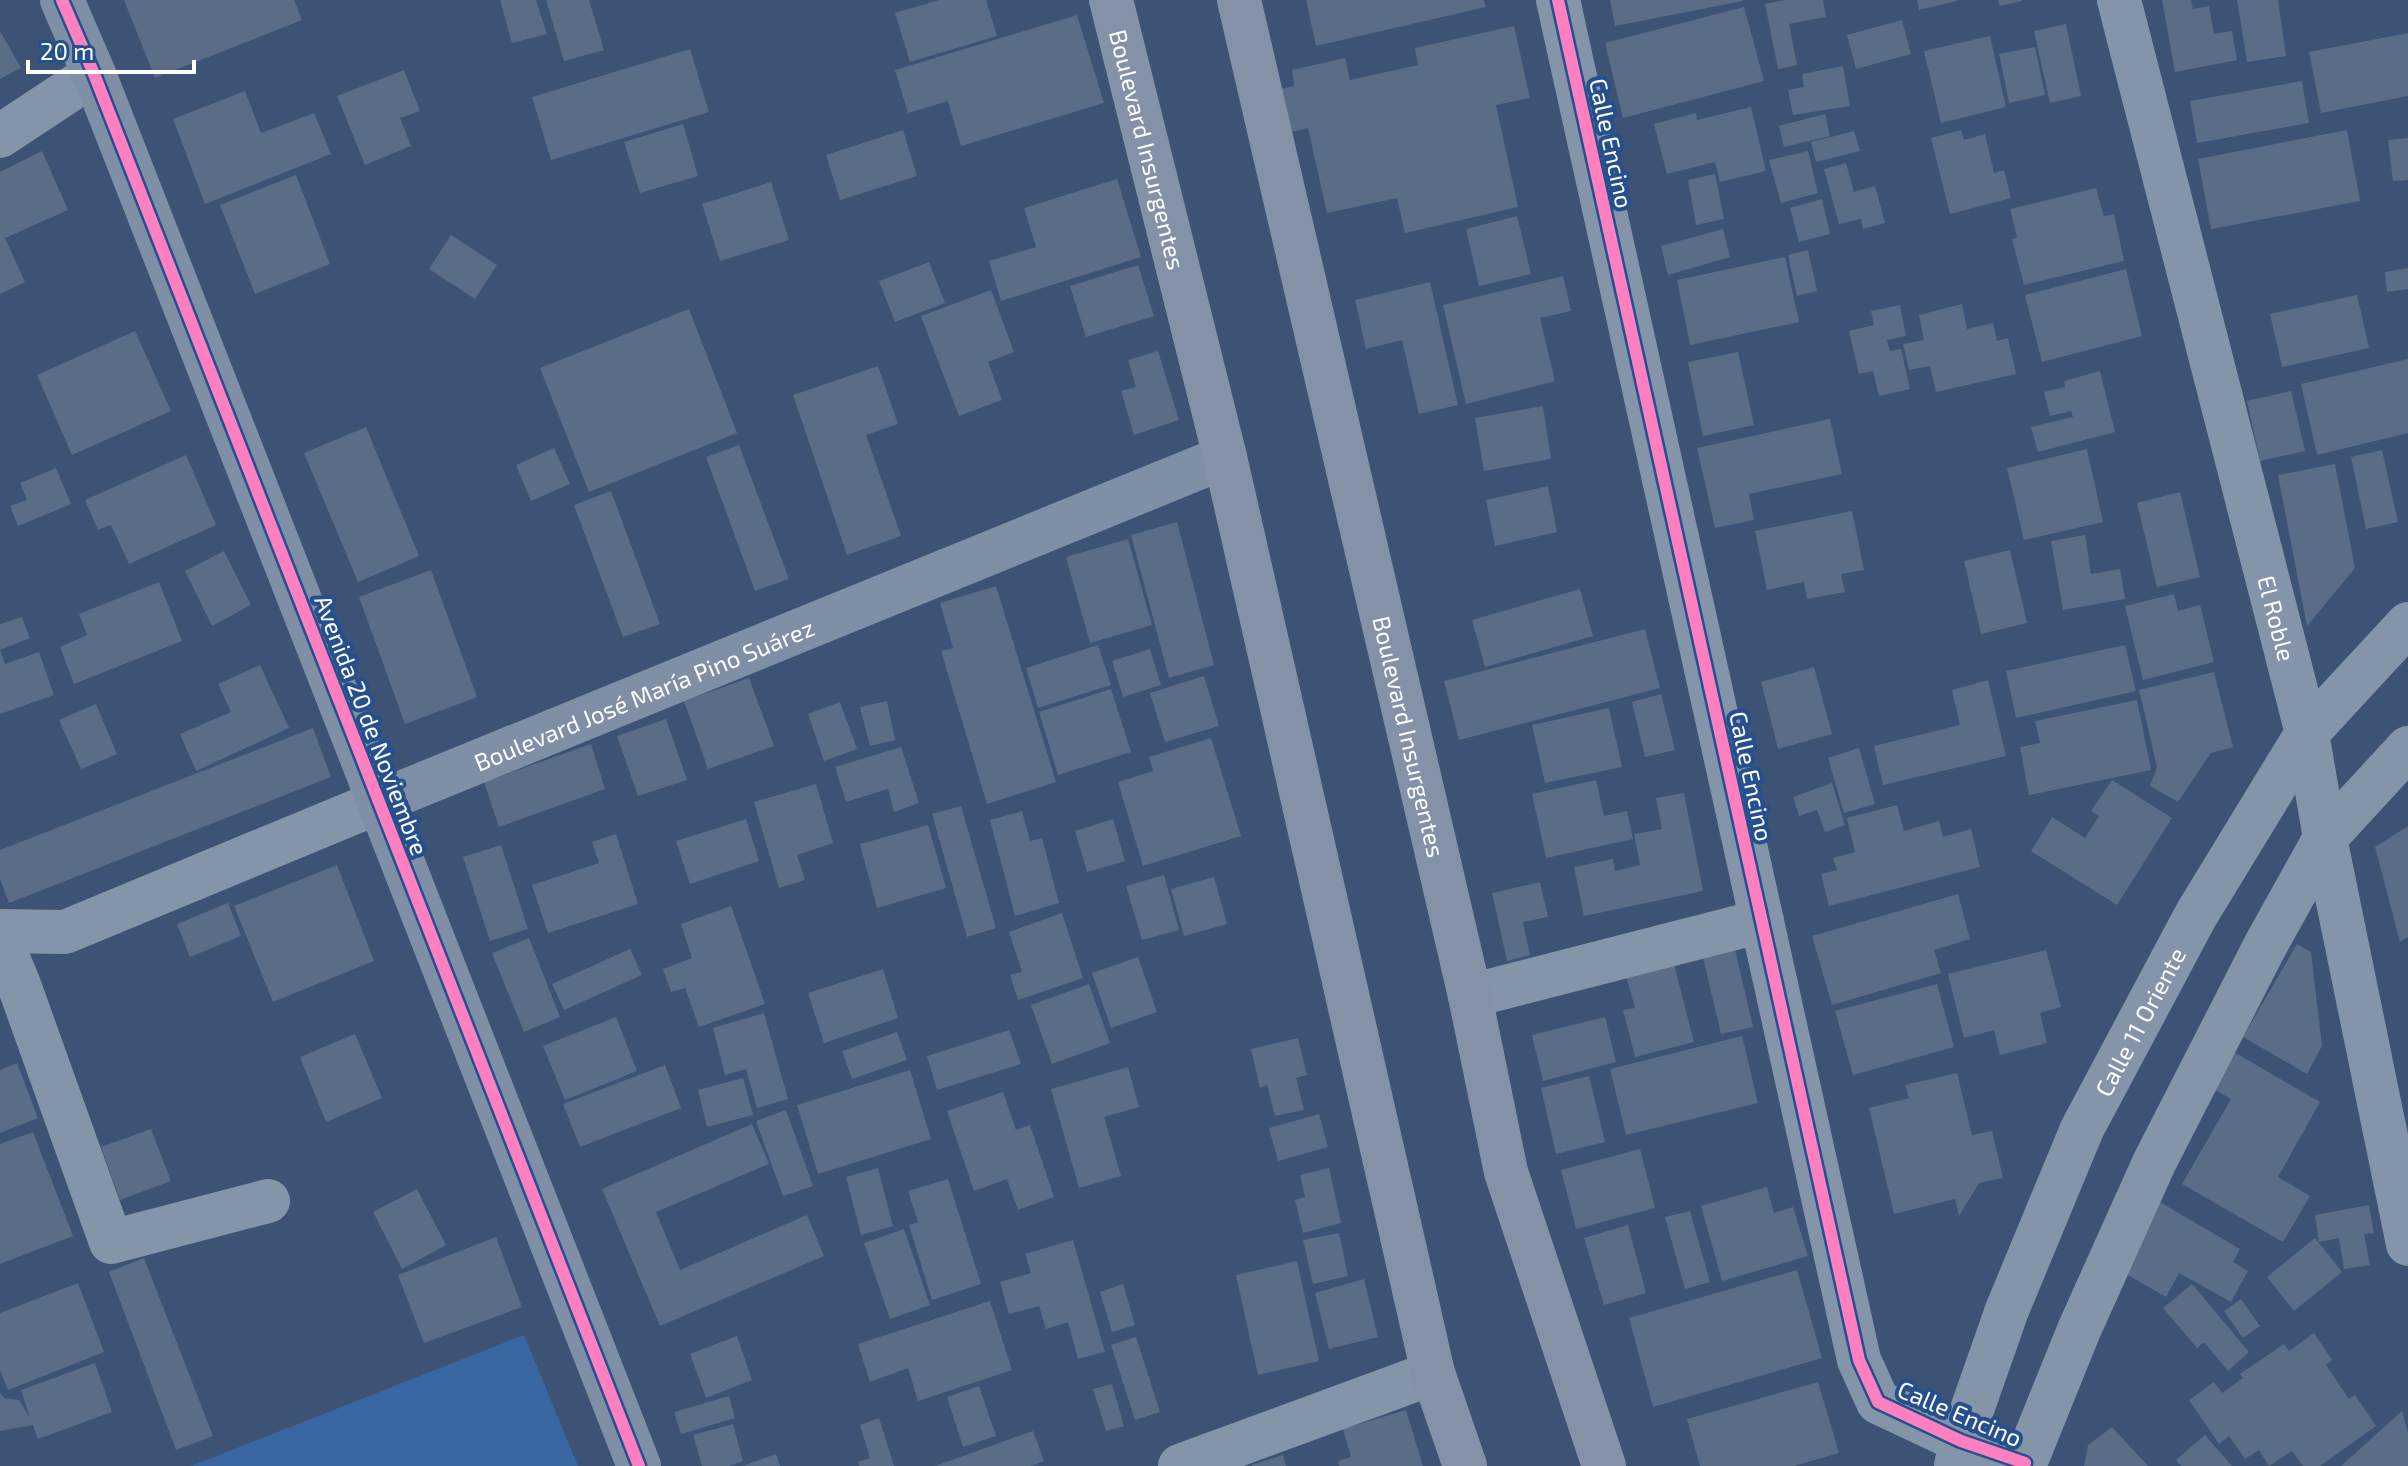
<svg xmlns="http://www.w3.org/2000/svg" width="2408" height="1466" font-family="'Exo 2',sans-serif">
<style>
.green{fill:#3a66a2}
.building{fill:#5a6c86}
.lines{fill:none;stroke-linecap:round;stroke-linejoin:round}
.street{stroke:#8494a9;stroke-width:44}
.secondary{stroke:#7f8fa5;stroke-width:44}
.primary{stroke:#8392a7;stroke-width:44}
.cycleway-casing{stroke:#254f8d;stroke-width:17}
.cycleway{stroke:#ff80c0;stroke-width:12}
.labels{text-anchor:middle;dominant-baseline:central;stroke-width:8;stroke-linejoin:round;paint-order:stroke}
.street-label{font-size:24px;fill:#fff;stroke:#254f8d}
</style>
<rect width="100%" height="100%" fill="#3d5375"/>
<!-- green -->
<path class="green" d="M524 1335 578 1466H191Z"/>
<!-- building -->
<path class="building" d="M124 0H294L302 20 155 78Z
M500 0H536L547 34 512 43Z
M546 0H589L604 50 564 61Z
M939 0H986L997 36 910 62 895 13Z
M1306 0H1484L1486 7 1316 46Z
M1610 0H1743V1L1615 26Z
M1785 0H1823L1826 17 1789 24 1797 65 1778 69 1765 4Z
M1917 0H1957V1L1919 10Z
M1998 0H2022V1L2000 6Z
M2162 0H2191L2193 9 2209 6 2214 34 2232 31 2237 60 2175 72Z
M2237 0H2278L2286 56 2247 62Z
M1744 7 1764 81 1623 118 1605 43Z
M1077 15 1104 103 961 146 948 101 908 113 895 70Z
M1902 20 1911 54 1856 69 1847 35Z
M2066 24 2081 96 2050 103 2034 31Z
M1514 26 1530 98 1496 105 1518 207 1405 233 1397 198 1327 213 1308 128 1287 133 1277 90 1294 86 1292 70 1345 58 1350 80 1418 65 1415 48Z
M0 31 21 68 0 79Z
M2408 33V96L2321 113 2309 52Z
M1990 36 2006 107 1941 123 1924 51Z
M2035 47 2045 95 2009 103 1999 54Z
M690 49 709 112 551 160 532 97Z
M1843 66 1850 106 1793 115 1788 90 1804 87 1802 74Z
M404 70 420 111 400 118 411 146 365 165 337 96Z
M2302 81 2309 123 2197 143 2190 101Z
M245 91 261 133 314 113 331 154 205 204 173 119Z
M1751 107 1766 171 1720 182 1715 162 1667 174 1654 124 1696 113 1697 120Z
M1825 114 1830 136 1784 147 1779 126Z
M683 124 698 176 640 193 624 142Z
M903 130 917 176 840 200 826 155Z
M1961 130 1964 140 1985 134 1994 173 2004 170 2011 198 1950 214 1931 138Z
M2347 130 2360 201 2211 229 2198 159Z
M1854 131 1860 151 1816 162 1811 142Z
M2408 138V180L2393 181 2388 140Z
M42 151 68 210 5 238 25 282 0 294V172Z
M1808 151 1818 193 1781 203 1769 160Z
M1846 163 1854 192 1875 186 1885 223 1863 229 1861 219 1839 224 1824 169Z
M1715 174 1724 219 1696 225 1688 180Z
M296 175 330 264 255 294 220 205Z
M1117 179 1141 257 1001 301 989 261 1036 247 1024 208Z
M771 182 789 240 720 261 702 204Z
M2096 188 2104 216 2114 214 2124 261 2024 285 2012 239 2017 238 2010 209Z
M1822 199 1830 234 1799 242 1790 208Z
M1517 216 1531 274 1479 286 1466 229Z
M1723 229 1730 257 1668 275 1661 246Z
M451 235 497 265 475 299 429 269Z
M1808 250 1817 291 1797 296 1788 255Z
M1785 257 1799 322 1690 345 1677 280Z
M929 262 945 303 895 322 879 281Z
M1138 265 1154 316 1086 337 1070 286Z
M2408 268V289L2387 292 2385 272Z
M2126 269 2142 336 2042 362 2025 295Z
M1563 276 1571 311 1540 318 1555 381 1466 404 1443 305Z
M1430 282 1458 405 1419 414 1402 340 1366 349 1355 300Z
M991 290 1014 352 988 362 1002 400 959 416 921 316Z
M2357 295 2369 348 2282 367 2270 314Z
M1962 304 1967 329 1993 323 1997 341 2008 338 2016 374 1936 392 1930 366 1909 370 1903 344 1924 340 1919 315Z
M1900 305 1906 336 1887 340 1890 351 1901 349 1910 389 1879 396 1873 371 1859 374 1849 331 1874 325 1871 311Z
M689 309 737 433 589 492 540 368Z
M135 331 171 411 72 455 37 375Z
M1158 351 1179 420 1134 435 1121 391 1136 387 1128 360Z
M1738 352 1754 425 1703 436 1688 362Z
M2408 359V433L2317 455 2301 384Z
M878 366 898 424 866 435 901 536 847 555 793 395Z
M2100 371 2115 432 2038 452 2031 427 2073 417 2071 411 2050 416 2044 392 2065 387 2064 381Z
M2291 391 2305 451 2260 461 2247 401Z
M1543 406 1551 459 1484 471 1475 418Z
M1830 419 1842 474 1749 494 1754 520 1715 528 1697 448Z
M366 427 419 556 358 582 304 453Z
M739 445 789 579 755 591 706 457Z
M554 448 570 484 531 501 516 465Z
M2087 449 2103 522 2024 540 2007 468Z
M2382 450 2398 522 2366 529 2351 457Z
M186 455 216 525 129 564 111 525 98 530 85 500Z
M2335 464 2355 568 2307 626 2278 475Z
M56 468 71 504 18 526 10 506 27 500 20 483Z
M1548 486 1557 532 1495 546 1486 500Z
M611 491 660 624 623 637 574 505Z
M2180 492 2200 577 2157 587 2137 503Z
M1852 511 1864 570 1841 574 1845 592 1807 599 1804 582 1767 590 1755 531Z
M1177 522 1214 665 1169 678 1131 535Z
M2085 535 2091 574 2120 569 2125 599 2063 610 2051 541Z
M1128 539 1152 625 1090 643 1066 557Z
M2010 550 2027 623 1981 634 1964 561Z
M224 551 251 605 212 626 185 571Z
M431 570 477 697 405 724 359 597Z
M159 582 182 641 74 684 60 647 87 635 79 614Z
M996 586 1056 782 987 804 941 651 953 648 940 603Z
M1580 589 1593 636 1485 667 1472 620Z
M2174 594 2178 611 2200 605 2214 662 2143 680 2125 606Z
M22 617 30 638 0 650V624Z
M1645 629 1660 688 1459 740 1444 681Z
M1098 645 1111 685 1038 708 1026 668Z
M2125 645 2136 691 2016 718 2006 671Z
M1150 649 1161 685 1123 697 1112 661Z
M0 650 5 664 39 652 54 695 0 714Z
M260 665 289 728 196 771 180 734 231 712 218 684Z
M1814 667 1832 734 1778 749 1761 682Z
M2214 672 2233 747 2211 753 2178 802 2150 786 2157 767 2139 690Z
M1204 676 1219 726 1165 742 1150 693Z
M749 678 774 746 708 769 684 701Z
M1988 680 2006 756 1883 785 1874 746 1960 725 1952 690Z
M1111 689 1131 752 1058 775 1039 712Z
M1661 694 1675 750 1645 757 1632 702Z
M2137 700 2151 770 2029 795 2020 747 2040 743 2035 721Z
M887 701 895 740 870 746 860 707Z
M840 702 857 749 824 761 808 714Z
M96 704 117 754 81 769 59 720Z
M1609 708 1622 767 1545 783 1532 725Z
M666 719 687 780 638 796 617 736Z
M313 728 331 777 9 903 0 879V850Z
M1211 738 1241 836 1143 866 1118 782 1153 771 1149 757Z
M591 744 605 789 499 827 484 782Z
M901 747 919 803 894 812 888 789 846 802 835 767Z
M1859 748 1875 804 1844 813 1828 758Z
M1596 780 1604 816 1627 811 1633 839 1546 858 1532 794Z
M2112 780 2172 818 2117 905 2031 851 2052 817 2085 838 2099 816 2091 811Z
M1832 783 1845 825 1825 832 1817 810 1799 816 1793 797Z
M816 784 833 843 797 855 805 880 779 888 754 802Z
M1684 793 1703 891 1584 916 1574 867 1613 859 1615 871 1640 865 1634 834 1662 829 1656 798Z
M1897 805 1904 831 1939 821 1943 837 1971 829 1980 867 1829 906 1821 874 1837 870 1833 858 1855 852 1847 818Z
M961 806 996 928 967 937 932 814Z
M1022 811 1030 841 1042 838 1059 903 1015 916 990 820Z
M746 819 759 861 690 884 676 841Z
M1113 819 1125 861 1087 872 1075 831Z
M928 825 946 888 877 908 860 844Z
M2408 826V937L2400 942 2375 847Z
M616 834 638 904 548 933 532 885 599 863 592 842Z
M501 845 528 929 490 941 463 857Z
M337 865 374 961 273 1002 234 906Z
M1164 875 1179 930 1142 940 1126 886Z
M1214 877 1227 924 1184 936 1171 889Z
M1540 882 1548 917 1523 922 1530 955 1507 961 1492 893Z
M1958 894 1970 939 1934 950 1941 973 1832 1005 1812 936Z
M228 903 241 936 190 957 177 924Z
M731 906 765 1004 699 1027 685 988 671 992 663 969 692 958 681 924Z
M1062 913 1083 978 1018 1000 1010 975 1022 972 1009 932Z
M529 938 560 1017 524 1032 492 953Z
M2297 944 2311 952 2322 1046 2307 1074 2243 1037Z
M1734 945 1753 1027 1721 1034 1702 953Z
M630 949 642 975 564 1010 552 984Z
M2046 950 2061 1007 2040 1013 2047 1043 2000 1055 1994 1030 1964 1038 1948 974Z
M1138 957 1157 1012 1111 1028 1092 973Z
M1674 964 1694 1042 1635 1057 1623 1010 1635 1008 1626 976Z
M883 969 898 1018 824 1043 808 993Z
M1089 984 1110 1043 1052 1064 1031 1005Z
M1937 984 1954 1047 1853 1075 1835 1011Z
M764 1013 788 1099 757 1108 746 1069 725 1075 713 1028Z
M616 1017 637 1071 565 1100 543 1046Z
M1605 1017 1616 1062 1543 1081 1532 1035Z
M1009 1030 1021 1064 937 1090 927 1056Z
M897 1032 907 1060 852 1079 842 1051Z
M355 1034 382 1098 326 1122 300 1057Z
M1742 1036 1758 1103 1626 1135 1610 1069Z
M1298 1038 1307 1075 1296 1078 1304 1110 1275 1116 1267 1085 1260 1088 1251 1049Z
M2234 1052 2320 1102 2278 1177 2310 1196 2283 1242 2182 1184 2231 1099 2212 1088Z
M17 1063 38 1118 0 1133V1070Z
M665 1065 681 1108 580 1147 563 1104Z
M1128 1067 1139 1107 1104 1117 1121 1176 1079 1188 1051 1089Z
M910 1070 931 1139 818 1174 797 1105Z
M1957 1073 1972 1135 1992 1131 2003 1178 1979 1183 1959 1216 1955 1199 1894 1214 1869 1108 1909 1098 1905 1085Z
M1589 1076 1605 1142 1556 1154 1541 1088Z
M743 1078 753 1115 707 1127 698 1090Z
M1003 1092 1016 1130 1030 1125 1054 1197 1018 1210 1007 1179 974 1191 947 1111Z
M786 1110 813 1186 783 1196 756 1121Z
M1319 1114 1328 1147 1278 1161 1269 1128Z
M752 1124 769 1164 656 1212 680 1270 807 1215 824 1256 660 1326 602 1189Z
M151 1129 171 1181 120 1200 101 1147Z
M33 1132 73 1236 0 1264V1144Z
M1640 1149 1655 1208 1576 1229 1561 1170Z
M878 1168 893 1226 861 1235 846 1177Z
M1329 1168 1341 1223 1303 1233 1295 1200 1305 1197 1300 1175Z
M948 1179 981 1284 932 1300 909 1225 918 1222 908 1191Z
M1767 1187 1774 1213 1793 1207 1808 1256 1722 1281 1701 1206Z
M417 1189 446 1245 402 1269 373 1212Z
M2158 1201 2240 1249 2233 1262 2248 1271 2231 1302 2179 1273 2166 1297 2119 1270Z
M2369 1205 2374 1233 2364 1234 2370 1265 2344 1269 2339 1238 2319 1242 2315 1215Z
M1690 1211 1710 1282 1685 1289 1665 1217Z
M1628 1225 1646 1293 1604 1305 1584 1238Z
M904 1229 930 1305 890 1319 864 1243Z
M1339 1233 1348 1276 1313 1284 1303 1240Z
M496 1237 522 1307 424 1343 398 1275Z
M2315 1238 2342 1272 2294 1311 2267 1277Z
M1073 1240 1105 1352 1078 1359 1068 1322 1046 1329 1039 1306 1009 1314 1000 1282 1031 1273 1025 1254Z
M144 1258 213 1436 176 1450 109 1272Z
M1297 1261 1319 1361 1258 1375 1236 1275Z
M1797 1270 1822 1358 1653 1407 1629 1318Z
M1364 1279 1378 1337 1329 1349 1315 1293Z
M78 1283 104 1352 8 1390 0 1370V1313Z
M1123 1284 1135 1325 1112 1332 1100 1292Z
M2192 1284 2249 1352 2228 1371 2204 1342 2197 1348 2163 1308Z
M2241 1299 2260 1326 2243 1338 2224 1311Z
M990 1301 1012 1370 918 1401 908 1368 870 1382 858 1344Z
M2314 1333 2332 1360 2326 1365 2349 1399 2355 1395 2376 1426 2320 1466H2303L2292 1451 2269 1466 2259 1450 2245 1459 2229 1436 2219 1444 2189 1400 2214 1382 2222 1393 2243 1378 2240 1374 2284 1344 2289 1351Z
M737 1336 752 1380 706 1398 690 1354Z
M1136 1337 1160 1412 1135 1420 1111 1345Z
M95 1363 112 1412 38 1439 33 1425 0 1431V1393L4 1398 19 1400 30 1418 21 1390Z
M1818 1382 1839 1453 1794 1466H1700L1687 1419Z
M1112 1384 1124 1426 1106 1431 1093 1389Z
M979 1386 996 1436 963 1447 947 1397Z
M729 1396 735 1418 681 1434 674 1412Z
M1406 1410 1423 1466H1339L1338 1461 1351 1457 1343 1429Z
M2402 1411 2408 1432V1466H2341Z
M879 1418 894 1466H859L858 1462 870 1458 860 1425Z
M733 1424 743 1461 729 1466H702L693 1435Z
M2112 1427 2148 1466H2084L2088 1445Z
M1033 1431 1044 1461 1031 1466H935Z
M2205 1435 2232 1466H2181L2176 1460Z
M776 1454 780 1466H743Z
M1283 1455 1286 1466H1252V1465Z"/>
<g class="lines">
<!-- street -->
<g class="street">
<path d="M1558 0 1859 1360 1878 1402 1961 1441 2025 1463"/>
<path id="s1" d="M2119 0 2307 733 2325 838 2408 1244"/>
<path d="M0 136 94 74"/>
<path d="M0 931 65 932 379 802"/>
<path d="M0 939 19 985 111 1242 268 1201"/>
<path d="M1470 996 1762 921"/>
<path d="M1180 1466 1433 1373"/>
<path id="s2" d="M1956 1466 1961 1441 2007 1310 2082 1129 2196 915 2307 733 2408 624"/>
<path d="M2024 1466 2079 1330 2154 1163 2265 946 2325 838 2408 748"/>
</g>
<!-- secondary -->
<g class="secondary">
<path d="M62 0 94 74 639 1466"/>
<path id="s3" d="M379 802 1225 457"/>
</g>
<!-- primary -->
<g class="primary">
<path id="s4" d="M1111 0 1225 457 1433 1373 1465 1466"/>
<path id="s5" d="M1239 0 1470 996 1506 1172 1604 1466"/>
</g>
<defs>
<path id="cycleway" d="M62 0 94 74 639 1466
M1558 0 1859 1360 1878 1402 1961 1441 2025 1463"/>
</defs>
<!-- cycleway casing -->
<use href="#cycleway" class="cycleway-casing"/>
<!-- cycleway -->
<use href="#cycleway" class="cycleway"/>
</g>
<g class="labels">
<!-- street labels -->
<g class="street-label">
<text transform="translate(1612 143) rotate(78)">Calle Encino</text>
<text stroke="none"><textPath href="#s4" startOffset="154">Boulevard Insurgentes</textPath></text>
<text stroke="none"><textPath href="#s1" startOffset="638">El Roble</textPath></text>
<text stroke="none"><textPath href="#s3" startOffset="286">Boulevard José María Pino Suárez</textPath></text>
<text transform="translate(372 725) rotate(69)">Avenida 20 de Noviembre</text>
<text stroke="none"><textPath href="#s5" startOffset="756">Boulevard Insurgentes</textPath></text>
<text transform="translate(1752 776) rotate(78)">Calle Encino</text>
<text stroke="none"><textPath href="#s2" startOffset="482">Calle 11 Oriente</textPath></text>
<text transform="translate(1960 1413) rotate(23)">Calle Encino</text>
</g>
</g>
<!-- scale -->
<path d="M28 60v12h166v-12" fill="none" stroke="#ffffff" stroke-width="4"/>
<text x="40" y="60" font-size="24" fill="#ffffff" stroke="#254f8d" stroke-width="6" paint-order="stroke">20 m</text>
</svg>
